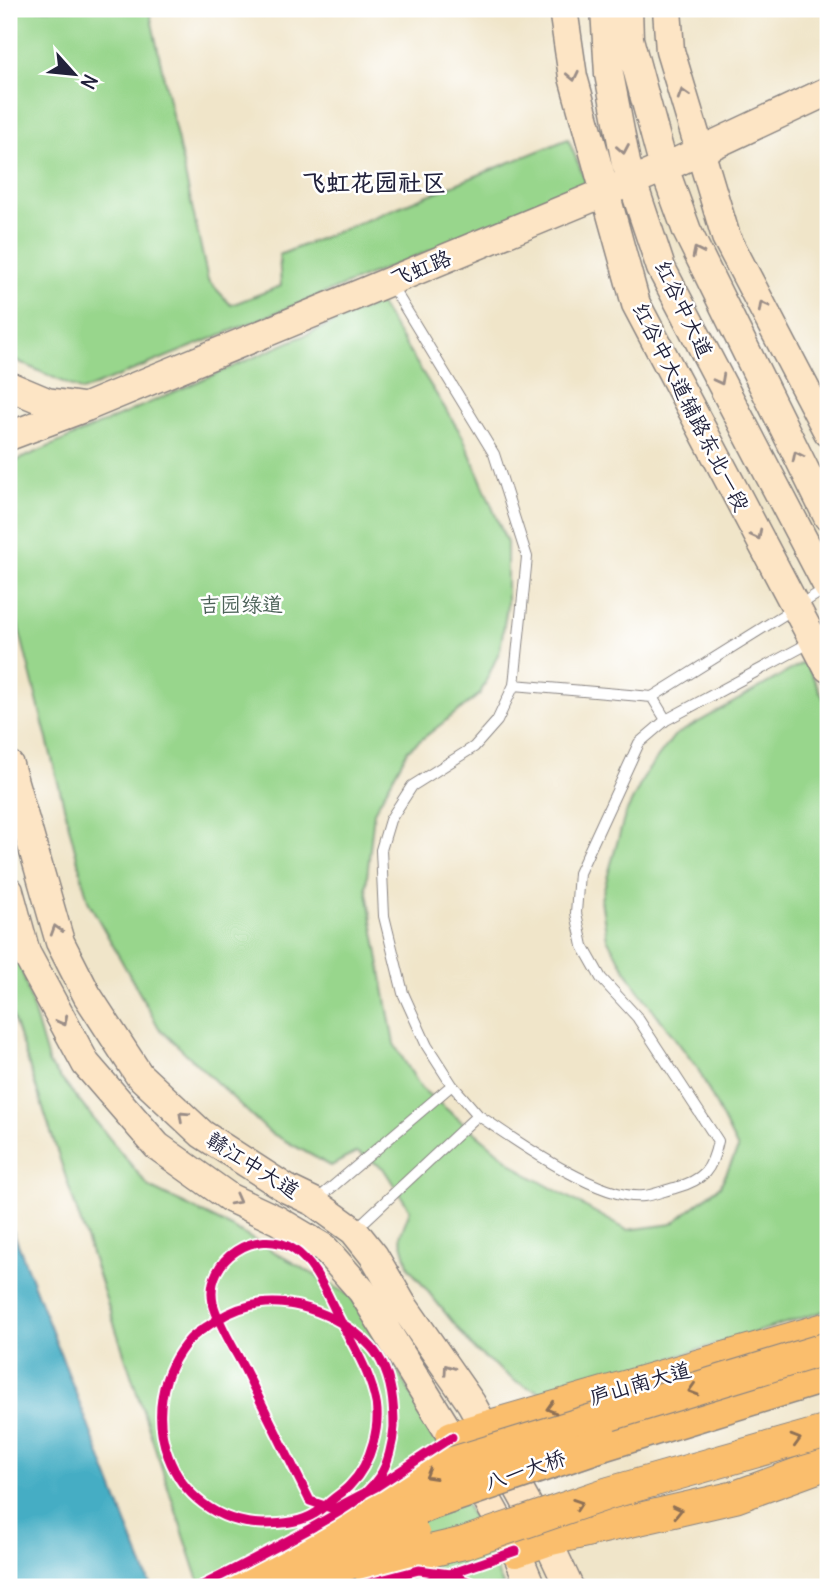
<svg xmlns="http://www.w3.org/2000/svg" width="837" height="1596" font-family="Delius,'LXGW WenKai TC',sans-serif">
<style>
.green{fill:#98d68c;stroke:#5d7c64;stroke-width:2}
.water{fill:#45adc4;stroke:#346880;stroke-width:2}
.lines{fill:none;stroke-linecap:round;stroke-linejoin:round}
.lane-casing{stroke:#898482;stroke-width:12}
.secondary-casing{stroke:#898482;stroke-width:31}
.primary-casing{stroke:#898482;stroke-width:34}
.highway-casing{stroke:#898482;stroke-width:38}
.lane{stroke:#fff;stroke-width:10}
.secondary{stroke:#fde5c5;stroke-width:28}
.primary{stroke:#fabe6d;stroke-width:32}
.highway{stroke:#fabe6d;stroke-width:35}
.primary-bridge-casing{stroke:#898482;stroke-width:34;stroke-linecap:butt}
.highway-bridge-casing{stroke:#898482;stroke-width:38;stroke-linecap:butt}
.primary-bridge{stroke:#fabe6d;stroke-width:32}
.highway-bridge{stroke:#fabe6d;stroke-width:35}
.cycleway-casing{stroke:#fff;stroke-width:13}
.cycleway{stroke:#d6006c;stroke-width:9}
.oneway{stroke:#9a8d87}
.oneway2{stroke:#8e7054}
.labels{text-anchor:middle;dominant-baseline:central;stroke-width:5;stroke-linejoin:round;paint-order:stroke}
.street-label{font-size:21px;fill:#22223b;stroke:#fff}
.park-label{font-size:21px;fill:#4b6157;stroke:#fff}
.quarter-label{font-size:24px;font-weight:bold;fill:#22223b;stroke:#fff}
</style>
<rect width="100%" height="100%" fill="#fff"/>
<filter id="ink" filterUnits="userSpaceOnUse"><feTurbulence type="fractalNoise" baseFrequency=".0143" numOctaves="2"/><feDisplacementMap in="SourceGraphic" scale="14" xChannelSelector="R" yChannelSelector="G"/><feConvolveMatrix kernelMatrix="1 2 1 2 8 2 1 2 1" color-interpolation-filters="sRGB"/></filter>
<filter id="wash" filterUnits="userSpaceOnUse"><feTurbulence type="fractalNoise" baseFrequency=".00686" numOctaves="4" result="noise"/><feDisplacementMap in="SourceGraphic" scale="28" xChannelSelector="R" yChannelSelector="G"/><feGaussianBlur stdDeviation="1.57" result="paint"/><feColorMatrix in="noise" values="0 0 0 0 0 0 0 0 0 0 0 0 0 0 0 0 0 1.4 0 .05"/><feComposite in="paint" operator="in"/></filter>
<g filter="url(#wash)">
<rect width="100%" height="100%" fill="#f0e5c9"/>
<!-- green -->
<path class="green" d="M9 9H149L208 280 231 305 281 286 279 255 568 139 588 187 82 391 9 357Z
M379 303 463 437 507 543V606L500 650 480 694 408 750 374 812 366 887 394 1044 421 1088 523 1172 627 1230 672 1224 720 1186 738 1149 698 1069 636 987 607 939 601 899 625 815 646 773 674 736 805 662 828 707V1310L549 1396 516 1382 476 1351 409 1268 400 1236 410 1210 383 1168 357 1152 331 1166 269 1132 159 1028 88 901 9 589V472L18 460Z
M9 926 49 1064 149 1187 231 1227 351 1296 429 1422 504 1587H201L9 1005Z"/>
<!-- water -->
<path class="water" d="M9 1221 151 1587H9Z"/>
</g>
<g filter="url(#ink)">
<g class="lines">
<defs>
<path id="lane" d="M514 685 652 697 825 589
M652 697 666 720
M452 1085 478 1115
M318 1199 452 1085 427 1046 403 993 384 916 381 850 390 820 412 786 474 747 497 721 514 685 527 557 494 454 390 283
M357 1228 478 1115C515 1140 600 1201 644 1196 654 1195 665 1190 675 1188 704 1180 712 1170 718 1141L637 1017 601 978 583 946 576 913 579 873 639 743 666 720 828 633"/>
<path id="secondary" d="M563 9 573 77 636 304 828 668
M605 9 609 74 626 163 661 268 828 587
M628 9 629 39 664 168 687 231 828 517
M667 9 670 51 726 237 828 432
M9 386 47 402 83 407
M9 436 86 407 664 168 828 91
M9 765 60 942 87 995 139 1075 202 1134 287 1189 314 1202 354 1231 374 1256 402 1304 471 1403 547 1540 569 1587
M9 891 26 953 86 1064 157 1146 230 1198 277 1220 324 1248 362 1291 452 1437 516 1551 531 1587"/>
<path id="primary" d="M452 1437 828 1328
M516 1551 547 1540 735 1497 828 1463"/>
<path id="highway" d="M603 1443 828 1374
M230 1587 280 1562"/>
</defs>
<!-- lane casing -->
<use href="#lane" class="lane-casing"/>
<!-- secondary casing -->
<use href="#secondary" class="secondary-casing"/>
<!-- primary casing -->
<use href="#primary" class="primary-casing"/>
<!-- highway casing -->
<use href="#highway" class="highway-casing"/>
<!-- lane -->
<use href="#lane" class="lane"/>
<!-- secondary -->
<use href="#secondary" class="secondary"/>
<!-- primary -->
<use href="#primary" class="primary"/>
<!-- highway -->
<use href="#highway" class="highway"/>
<defs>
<path id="primary-bridge" d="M345 1524 449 1464 828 1348
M366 1566 464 1543 609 1493 828 1431"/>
<path id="highway-bridge" d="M280 1562 431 1502 603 1443
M289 1587 412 1535"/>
</defs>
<!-- primary-bridge casing -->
<use href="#primary-bridge" class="primary-bridge-casing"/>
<!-- highway-bridge casing -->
<use href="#highway-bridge" class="highway-bridge-casing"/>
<!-- primary-bridge -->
<use href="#primary-bridge" class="primary-bridge"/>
<!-- highway-bridge -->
<use href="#highway-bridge" class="highway-bridge"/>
<defs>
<path id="cycleway" d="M199 1587C237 1568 275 1548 313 1527 337 1513 362 1501 379 1477 388 1465 393 1442 394 1427 394 1404 392 1382 381 1361 373 1346 357 1333 343 1324 301 1300 258 1293 215 1321 207 1327 197 1332 190 1339 129 1406 168 1522 263 1524 279 1524 300 1523 314 1514 321 1510 327 1504 332 1500 338 1495 345 1491 350 1485 371 1464 383 1423 374 1394 367 1367 351 1342 339 1318 327 1295 316 1264 293 1249 257 1226 204 1259 213 1303 217 1321 233 1347 242 1364 265 1410 287 1455 310 1501L334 1509 376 1487 452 1437
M354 1587 419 1570 450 1574 481 1587
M411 1587 516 1551"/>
</defs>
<!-- cycleway casing -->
<use href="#cycleway" class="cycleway-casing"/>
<!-- cycleway -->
<use href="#cycleway" class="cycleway"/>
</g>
<!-- one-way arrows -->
<defs><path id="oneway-chevron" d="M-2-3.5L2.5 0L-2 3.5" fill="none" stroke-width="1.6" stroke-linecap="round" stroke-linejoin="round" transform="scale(1.75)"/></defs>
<g class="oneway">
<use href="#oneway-chevron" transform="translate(573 76) rotate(78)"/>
<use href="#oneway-chevron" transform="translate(683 94) rotate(-107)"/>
<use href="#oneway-chevron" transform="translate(623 149) rotate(80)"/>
<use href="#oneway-chevron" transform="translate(697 252) rotate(-116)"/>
<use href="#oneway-chevron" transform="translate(763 306) rotate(-118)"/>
<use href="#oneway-chevron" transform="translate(720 380) rotate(62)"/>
<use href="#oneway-chevron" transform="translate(797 456) rotate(-116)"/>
<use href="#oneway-chevron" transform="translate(757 535) rotate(62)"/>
<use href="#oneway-chevron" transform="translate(56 930) rotate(-107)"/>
<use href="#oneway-chevron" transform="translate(63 1021) rotate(62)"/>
<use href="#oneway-chevron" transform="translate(183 1116) rotate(-137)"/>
<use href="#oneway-chevron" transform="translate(236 1200) rotate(28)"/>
<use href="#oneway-chevron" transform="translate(448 1369) rotate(-125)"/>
</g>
<g class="oneway2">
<use href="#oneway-chevron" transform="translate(693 1390) rotate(163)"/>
<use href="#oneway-chevron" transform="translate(551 1408) rotate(164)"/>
<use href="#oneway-chevron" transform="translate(796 1440) rotate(-16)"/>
<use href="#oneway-chevron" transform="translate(430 1475) rotate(150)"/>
<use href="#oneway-chevron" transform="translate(578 1504) rotate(-19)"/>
<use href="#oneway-chevron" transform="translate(677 1511) rotate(-13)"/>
</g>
</g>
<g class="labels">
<!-- street labels -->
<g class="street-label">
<text transform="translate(421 268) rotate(-22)">飞虹路</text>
<text transform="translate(684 309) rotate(64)">红谷中大道</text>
<text transform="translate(691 407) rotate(63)">红谷中大道辅路东北一段</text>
<text transform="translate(253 1165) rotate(32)">赣江中大道</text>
<text transform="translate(640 1383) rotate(-16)">庐山南大道</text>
<text transform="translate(525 1470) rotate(-19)">八一大桥</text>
</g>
<!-- park labels -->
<g class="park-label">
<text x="241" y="604">吉园绿道</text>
</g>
<!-- quarter labels -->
<g class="quarter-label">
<text x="374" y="182">飞虹花园社区</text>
</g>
</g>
<!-- margin -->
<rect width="837" height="1596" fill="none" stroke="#fff" stroke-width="35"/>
<!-- north arrow -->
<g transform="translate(74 74) rotate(117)" stroke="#ffffff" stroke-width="5" paint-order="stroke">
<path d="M0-5L12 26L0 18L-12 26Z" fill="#22223b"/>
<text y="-10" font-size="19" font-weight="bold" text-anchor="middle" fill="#22223b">N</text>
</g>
</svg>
